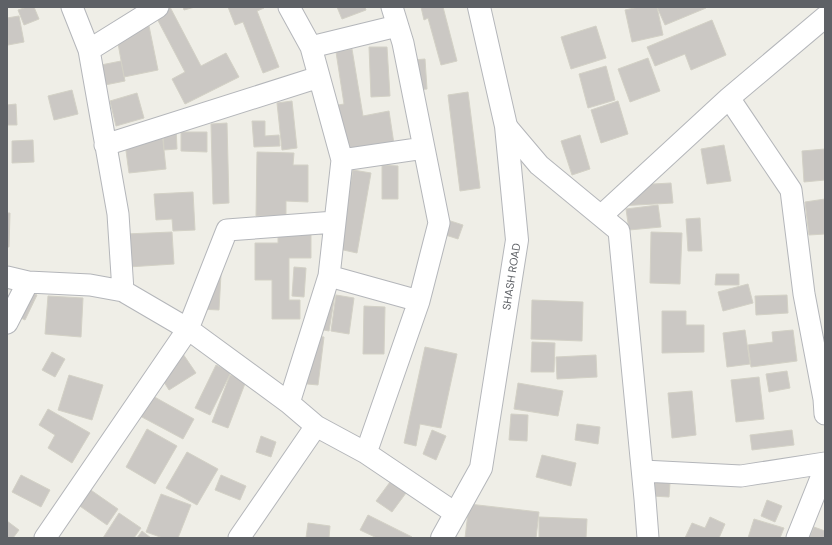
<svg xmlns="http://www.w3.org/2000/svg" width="832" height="545" font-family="'DM Sans',sans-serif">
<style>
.building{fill:#cbc8c4;stroke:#d3d1c6}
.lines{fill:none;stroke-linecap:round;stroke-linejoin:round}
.minor-casing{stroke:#b4b6ba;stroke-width:23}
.tertiary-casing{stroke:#b4b6ba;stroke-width:24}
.minor{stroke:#fff;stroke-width:21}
.tertiary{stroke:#fff;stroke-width:22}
.labels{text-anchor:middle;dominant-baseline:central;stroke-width:4;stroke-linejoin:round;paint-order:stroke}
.street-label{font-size:11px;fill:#5e6166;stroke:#fff}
</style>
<rect width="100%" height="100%" fill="#efeee7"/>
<!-- building -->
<path class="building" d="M27 7H34L39 19 24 25 18 10Z
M165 7H170L201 66 226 53 239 77 185 104 172 79 185 72 154 13Z
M183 7H195L184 10Z
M228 7H263L264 8 257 11 279 67 263 73 243 22 235 25Z
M337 7H365L366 10 342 19Z
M421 7H443L457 61 441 65 428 18 424 20Z
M639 7H657L663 35 632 42 625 10Z
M657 7H706V8L665 25Z
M19 16 24 42 8 45 7 18Z
M712 20 726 55 691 70 685 54 655 66 647 47Z
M149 26 158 70 124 77 116 32Z
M596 26 606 58 571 69 561 37Z
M369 47H387L390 96 371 97Z
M352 49 363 116 389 111 394 144 345 152 338 105 344 104 336 52Z
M648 58 660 91 630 102 618 69Z
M425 59 427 89 403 91 401 61Z
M121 61 125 81 105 85 101 65Z
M606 66 615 100 588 108 579 74Z
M72 90 78 114 54 120 48 96Z
M468 92 480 188 460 191 448 95Z
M137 93 144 118 116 126 110 101Z
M292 101 297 148 282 150 277 103Z
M618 101 628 134 601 143 591 110Z
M16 104 17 125H7V105Z
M252 121H265V136L279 135 280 146 254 147Z
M227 123 229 203 213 204 211 124Z
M176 127 177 149 164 150 163 128Z
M162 132 166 169 129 173 124 136Z
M181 132H207V152L181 151Z
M580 135 590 169 572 175 561 141Z
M33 140 34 162 12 163V141Z
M724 145 731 181 707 184 701 149Z
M825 149V180L804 182 802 151Z
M257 152 294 153 293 165H308V202L286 201V216H256Z
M382 165 398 166V199H382Z
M353 170 371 173 357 253 339 249Z
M671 183 673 203 618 206 617 186Z
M193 192 195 230 173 231 172 219 156 220 154 194Z
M825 199V234L809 235 805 202Z
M658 205 661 227 629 230 626 209Z
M7 213H10L9 247H7Z
M438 217 463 225 458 239 433 231Z
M700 218 702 251H688L686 219Z
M278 227H311V258H289V300H300V319H272V280H255V243H278Z
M172 232 174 264 128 267 126 234Z
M651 232 682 233 680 284 650 283Z
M294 267 306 268 304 297 292 296Z
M201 273 221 274 219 310 199 309Z
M716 274H739V285H715Z
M748 284 753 303 723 311 718 292Z
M23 288 37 295 25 320 11 313Z
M336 288 329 331 313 328Z
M336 295 354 298 349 334 331 331Z
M787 295 788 313 756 315 755 296Z
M48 296 83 298 81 337 45 334Z
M532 300 583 302 582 341 531 339Z
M364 306 385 307 384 354H363Z
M662 311H686V325H704V352L662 353Z
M745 330 750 364 727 367 723 333Z
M793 330 797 361 751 367 748 345 773 342 772 332Z
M303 335 324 337 318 385 297 383Z
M532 342 555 343 554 372H531Z
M425 347 457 354 441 428 420 424 416 446 404 443Z
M52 352 65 359 55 377 42 370Z
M183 354 196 373 169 390 157 371Z
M596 355 597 377 557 379 556 357Z
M216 365 231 372 210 415 195 408Z
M787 371 790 388 769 392 766 374Z
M69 375 103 385 92 420 58 410Z
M230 375 246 381 228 428 212 422Z
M759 377 764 419 736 422 731 380Z
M518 383 563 391 558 416 514 409Z
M692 391 696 435 672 438 668 393Z
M151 395 194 419 183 439 140 416Z
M48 409 90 433 72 463 48 448 55 435 39 425Z
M511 414 528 415 527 441 509 440Z
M577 424 600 427 598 444 575 440Z
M147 429 177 446 155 484 126 467Z
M432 430 446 436 436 460 423 454Z
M792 430 794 445 752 450 750 435Z
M261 436 276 442 271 457 256 452Z
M187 452 218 469 197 505 166 488Z
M542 455 576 463 571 486 536 477Z
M21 475 50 490 41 507 12 492Z
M221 475 246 486 240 500 215 490Z
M390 482 406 493 392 512 376 501Z
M653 482 670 483 669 497 652 496Z
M85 486 118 509 107 525 74 502Z
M161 494 191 505 178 538H163L146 532Z
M767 500 782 506 775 522 761 516Z
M469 504 539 512 536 538H465Z
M119 513 141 528 134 538H103Z
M368 515 412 537 411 538H377L360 530Z
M539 517 587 519 586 538H539Z
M710 517 725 524 719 538H685L692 523 705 528Z
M754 519 784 528 780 538H748Z
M7 521 19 530 13 538H7Z
M308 523 330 526 329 538H306Z
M814 527 825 531V538H809Z
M142 531 151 538H137Z"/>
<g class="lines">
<defs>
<path id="minor" d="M72 7 89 50 118 214 123 291
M311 47 397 26
M89 50 158 7
M729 98 791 190 804 294 824 399 825 414
M506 126 539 165 619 231 645 499 648 538
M105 145 319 77
M342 160 424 148
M601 216 729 98 825 17
M329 276 419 301
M7 277 28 282 90 285 123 291 188 329 289 403 316 426 366 453 455 513
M7 323 28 282
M289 403 329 276 342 160 311 47 289 7
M366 453 419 301 439 223 403 43 392 7
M643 471 741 476 825 463
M45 538 188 329 227 230 335 222
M239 538 316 426
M797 538 825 468"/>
<g id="tertiary">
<path id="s1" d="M442 538 481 468 517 240 506 126 479 7"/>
</g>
</defs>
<!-- minor casing -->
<use href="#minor" class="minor-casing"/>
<!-- tertiary casing -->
<use href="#tertiary" class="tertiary-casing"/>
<!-- minor -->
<use href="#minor" class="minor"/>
<!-- tertiary -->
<use href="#tertiary" class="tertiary"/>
</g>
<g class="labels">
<!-- street labels -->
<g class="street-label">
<text stroke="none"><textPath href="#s1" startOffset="274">SHASH ROAD</textPath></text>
</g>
</g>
<!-- border -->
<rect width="832" height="545" fill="none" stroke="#5e6166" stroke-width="16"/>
</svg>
